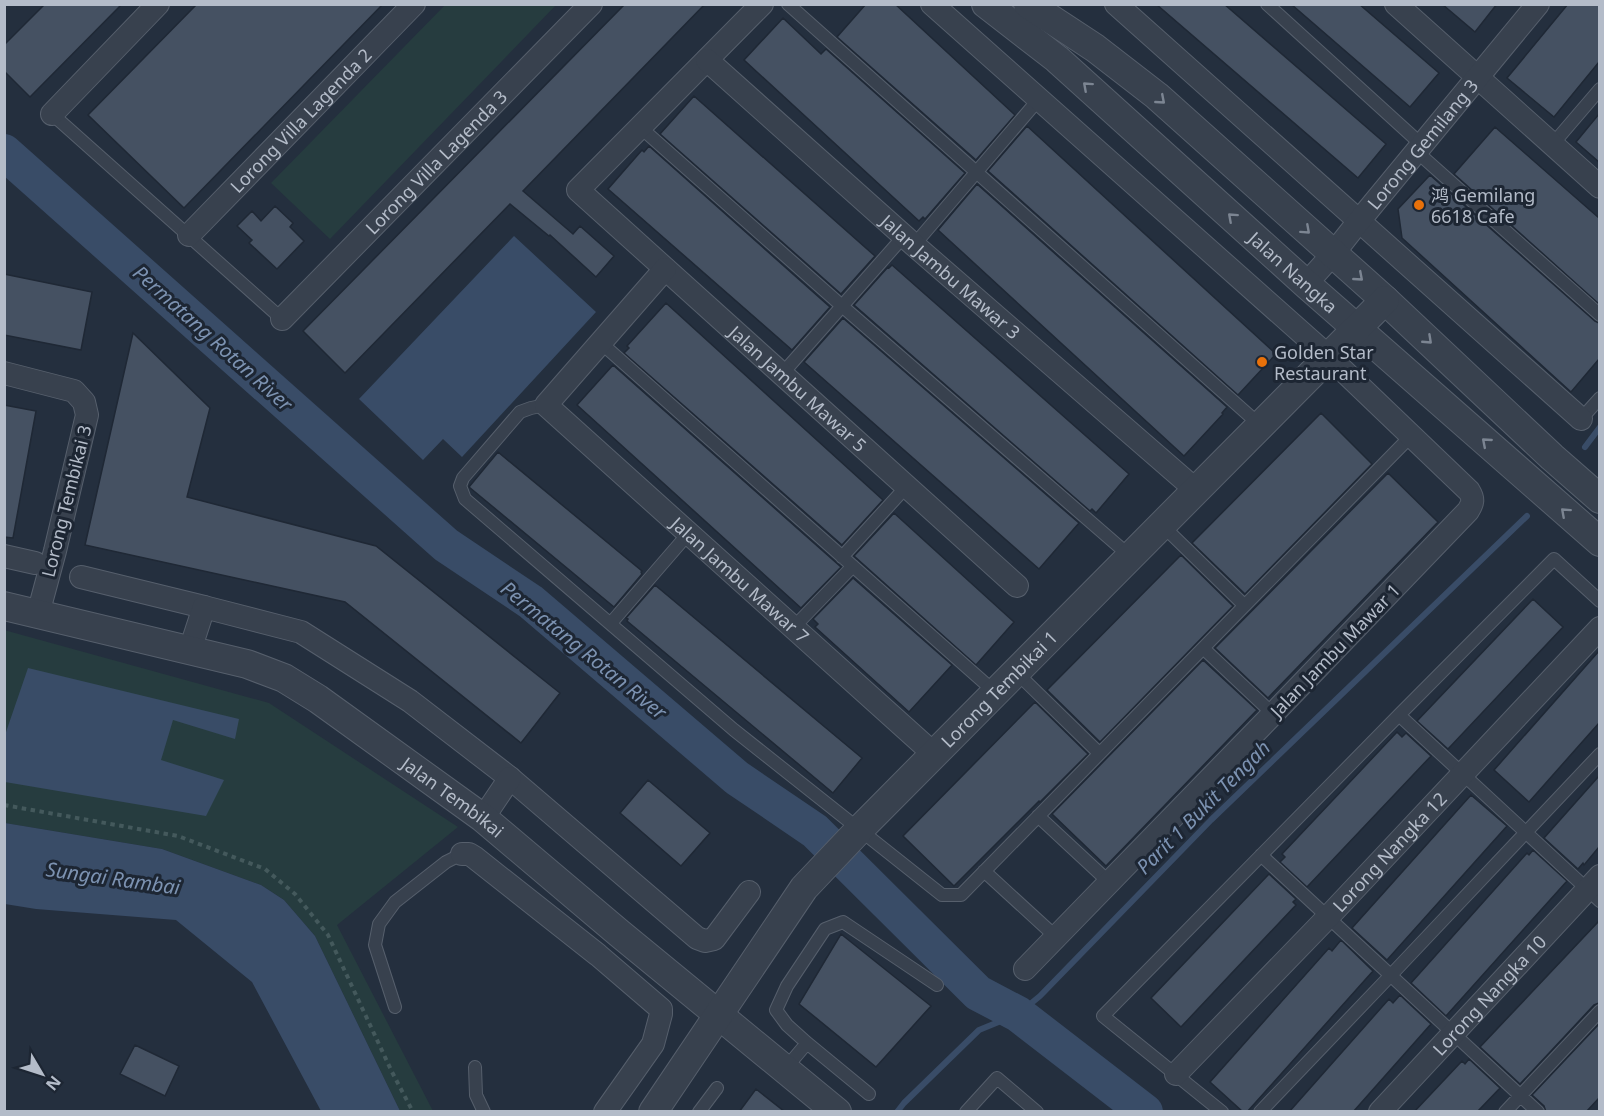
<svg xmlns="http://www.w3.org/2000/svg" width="1604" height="1116" font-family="'Noto Sans','Noto Sans SC',sans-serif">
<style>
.green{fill:#263c3f}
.water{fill:#394c67}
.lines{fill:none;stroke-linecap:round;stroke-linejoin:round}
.stream{stroke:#394c67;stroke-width:6}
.river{stroke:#394c67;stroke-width:36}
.building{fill:#455162;stroke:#1f2835;stroke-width:1.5}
.service-casing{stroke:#565f6c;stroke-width:14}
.minor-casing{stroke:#565f6c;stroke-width:24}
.tertiary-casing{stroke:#565f6c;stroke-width:30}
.path{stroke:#44595c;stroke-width:4;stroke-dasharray:4.5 4.5;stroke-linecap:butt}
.service{stroke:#38414e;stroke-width:12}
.minor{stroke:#38414e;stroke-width:22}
.tertiary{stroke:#38414e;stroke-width:28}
.oneway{stroke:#7c8592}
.food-dot{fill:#e8710a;stroke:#1d2633;stroke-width:2}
.labels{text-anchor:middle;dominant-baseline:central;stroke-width:6;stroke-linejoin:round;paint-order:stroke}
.street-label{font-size:18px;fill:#b4bcc9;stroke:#1d2633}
.poi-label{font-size:18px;fill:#b4bcc9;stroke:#1d2633;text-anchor:start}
.water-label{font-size:20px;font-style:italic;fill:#7c92b1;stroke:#1d2633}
</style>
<rect width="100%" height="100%" fill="#242f3e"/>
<!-- green -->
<path class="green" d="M446 4 556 5 330 239 271 183Z
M4 630 269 703 458 827 337 925 433 1111H400L315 936 284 900 261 885 162 849 5 823Z"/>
<!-- water -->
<path class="water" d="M514 236 596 312 462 457 443 439 423 460 359 399Z
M28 668 239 719 235 739 173 720 161 760 224 780 206 816 5 782V735Z
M5 823 162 849 261 885 284 900 315 936 400 1111H321L252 982 176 920 36 909 5 904Z"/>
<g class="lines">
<!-- stream -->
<path class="stream" d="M1585 447 1600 427
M897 1112 904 1103 979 1030 1018 1014 1040 996 1211 820 1527 516"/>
<!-- river -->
<path class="river" d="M4 152 446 545 531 602 737 778 815 831 978 993 1018 1014 1145 1112"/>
</g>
<!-- building -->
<path class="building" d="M45 4H122L30 97 4 71V45Z
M197 4H383L184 208 88 115Z
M625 4H705L523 191 573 234 580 226 614 256 596 277 550 235 549 236 510 204 345 373 303 331Z
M866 4H895L1015 115 976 160 837 37Z
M1156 4H1224L1386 144 1358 178Z
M1291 4H1359L1439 73 1410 107Z
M1442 4H1497L1475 32Z
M1568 4H1599V62L1554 117 1507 78Z
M783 18 821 54 826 49 965 173 925 219 923 217 919 221 744 60Z
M694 96 875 256 841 294 660 134Z
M1599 114V162L1576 142Z
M1027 126 1276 354 1238 395 988 171Z
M1495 127 1599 218V304L1454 174Z
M649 146 830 307 792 350 608 189 642 150 644 152Z
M1430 175 1595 321 1599 323V359L1571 392 1402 238 1398 209Z
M977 184 1227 407 1222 413 1223 414 1184 456 938 230Z
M275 206 293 223 290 227 304 241 277 269 249 243 252 240 237 226 252 211 261 221Z
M892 265 1129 474 1096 513 1092 509 1090 511 854 305 888 267 889 268Z
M4 274 92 292 81 350 4 335Z
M666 303 883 500 842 545 624 353 629 348 627 346Z
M843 318 1079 523 1039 569 804 362Z
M133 333 210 408 187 497 376 546 560 693 521 743 345 602 85 545Z
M613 365 841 567 801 608 577 405Z
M4 405 36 411 13 538 4 537Z
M1321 413 1372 464 1245 594 1192 543Z
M498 452 642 571 641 572 642 574 614 607 469 487Z
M1388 473 1438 522 1268 698 1215 648Z
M894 513 1014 622 976 665 854 556Z
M1181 555 1233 606 1100 742 1047 690Z
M853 578 952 665 909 712 815 627 818 624 813 619Z
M655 585 862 758 833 793 627 621 628 619 626 618Z
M1533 599 1563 627 1448 749 1417 721Z
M1599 651V723L1529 802 1494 770Z
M1203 660 1257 710 1106 866 1052 814Z
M1035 702 1088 754 1040 802 1039 801 954 886 903 836Z
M1397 732 1402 737 1406 733 1431 756 1307 887 1280 862 1285 857 1282 854Z
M1599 776V847L1584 865 1583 863 1578 869 1544 838Z
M648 780 710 833 681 866 620 813Z
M1471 795 1507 826 1387 960 1352 928Z
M1533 850 1567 881 1446 1016 1411 983 1527 853 1529 855Z
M1269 874 1296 899 1293 902 1296 905 1181 1027 1151 998Z
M1599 921V1003L1594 1005 1520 1084 1480 1047Z
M841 934 931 1006 876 1067 799 1004Z
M1341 940 1373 971 1247 1112H1243L1210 1082 1329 948 1332 951Z
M1400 995 1431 1024 1353 1112H1289L1389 999 1393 1003Z
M1599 1024V1098L1586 1112H1546L1544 1106 1532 1095Z
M135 1045 179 1066 165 1096 120 1074Z
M1469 1059 1500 1088 1477 1112H1414L1462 1061 1465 1064Z
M756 1089 785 1112H739Z"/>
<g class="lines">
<defs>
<path id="service" d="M788 4 1261 426
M1267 4 1422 145
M52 114 282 319
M640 127 842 306 1131 557
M1552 145 1600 89
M1416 151 1600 315
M914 245 1039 99
M600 342 996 693
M782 374 904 236
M546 405 531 408 520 412 463 478 460 486 465 499 734 730 942 895H961L1411 436
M1581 419 1600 398
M1162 525 1244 605
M842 557 906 487
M611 623 688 534
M793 628 853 566
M1203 648 1273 714
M1016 672 1099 753
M1399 715 1600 901
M1038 816 1109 882
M1261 855 1538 1112
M984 871 1056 937
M395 1007 375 945 379 924 395 902 446 862 462 854
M807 1043 869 1094
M475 1067 476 1095 484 1112
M785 1069 807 1043 787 1025 776 1010 787 986 825 929 843 922 937 985
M699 1112 717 1088
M966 1112 997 1078 1037 1112
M1222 1112 1103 1016 1399 715 1554 559 1600 601
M1260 1112 1391 975 1600 754
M1505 1112 1600 1011"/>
<g id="minor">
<path id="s1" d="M762 4 578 190 1017 586"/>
<path d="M932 4 1329 357 1469 491C1474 499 1473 503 1468 511L1273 714 1025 969"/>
<path d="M1116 4 1581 419"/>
<path d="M1396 4 1600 187"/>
<path id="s2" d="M707 60 914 245 1196 490"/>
<path d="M52 114 158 4"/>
<path id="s3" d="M189 235 414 4"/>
<path id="s4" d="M665 269 546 405 935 755"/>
<path id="s5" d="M1306 284 1333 254 1359 221 1538 4"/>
<path id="s6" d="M282 319 591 4"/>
<path d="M4 373 74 391 84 402 87 415 55 551 38 614"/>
<path d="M4 556 35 563"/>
<path d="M81 577 204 607"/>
<path d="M190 650 204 607 301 632 410 701 510 778 697 938 705 941 714 939 749 892"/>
<path d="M483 818 510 778"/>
<path d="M462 854H469L474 857 598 955 661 1009V1014L653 1044 605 1112"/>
<path id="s7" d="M1176 1074 1328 917 1600 628"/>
<path id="s8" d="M1380 1112 1600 876"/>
</g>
<g id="tertiary">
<path id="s9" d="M986 4 1057 59 1306 284 1600 542"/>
<path d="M1028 4 1095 48 1157 96 1385 300 1552 457 1600 499"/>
<path id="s10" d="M4 606 247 664 284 678 318 699 483 818 619 933 837 1112"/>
<path id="s11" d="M653 1112 804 888 859 830 1385 300"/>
</g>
</defs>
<!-- service casing -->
<use href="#service" class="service-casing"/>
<!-- minor casing -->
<use href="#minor" class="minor-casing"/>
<!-- tertiary casing -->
<use href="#tertiary" class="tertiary-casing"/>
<!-- path -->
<path class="path" d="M4 805 178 836 265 869 295 894 328 935 392 1072 413 1112"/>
<!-- service -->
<use href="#service" class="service"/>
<!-- minor -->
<use href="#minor" class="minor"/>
<!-- tertiary -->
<use href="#tertiary" class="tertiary"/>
</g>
<!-- one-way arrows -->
<defs><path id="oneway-chevron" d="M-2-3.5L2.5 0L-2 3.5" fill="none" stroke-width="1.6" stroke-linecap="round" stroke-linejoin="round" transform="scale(1.5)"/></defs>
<g class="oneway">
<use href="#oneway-chevron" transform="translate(1087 86) rotate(-138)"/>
<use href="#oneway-chevron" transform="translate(1161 100) rotate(41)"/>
<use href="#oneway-chevron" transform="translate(1232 217) rotate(-138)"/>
<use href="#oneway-chevron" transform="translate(1306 230) rotate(42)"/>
<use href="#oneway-chevron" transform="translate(1359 277) rotate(41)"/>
<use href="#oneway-chevron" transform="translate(1428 340) rotate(43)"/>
<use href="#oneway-chevron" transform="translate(1486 442) rotate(-139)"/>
<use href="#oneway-chevron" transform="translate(1565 512) rotate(-138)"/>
</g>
<!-- markers -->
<g class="food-dot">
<circle cx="1419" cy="205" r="6"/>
<circle cx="1262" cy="362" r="6"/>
</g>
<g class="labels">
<!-- street labels -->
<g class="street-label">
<text stroke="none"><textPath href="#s3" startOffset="160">Lorong Villa Lagenda 2</textPath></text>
<text stroke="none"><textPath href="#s5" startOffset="182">Lorong Gemilang 3</textPath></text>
<text stroke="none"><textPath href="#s6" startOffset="220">Lorong Villa Lagenda 3</textPath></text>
<text stroke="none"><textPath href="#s9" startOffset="408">Jalan Nangka</textPath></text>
<text stroke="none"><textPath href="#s2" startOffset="326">Jalan Jambu Mawar 3</textPath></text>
<text stroke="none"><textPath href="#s1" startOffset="558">Jalan Jambu Mawar 5</textPath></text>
<text transform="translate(66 501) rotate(-76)">Lorong Tembikai 3</text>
<text stroke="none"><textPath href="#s4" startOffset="442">Jalan Jambu Mawar 7</textPath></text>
<text transform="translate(1335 650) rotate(-46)">Jalan Jambu Mawar 1</text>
<text stroke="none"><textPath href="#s11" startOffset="549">Lorong Tembikai 1</textPath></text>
<text stroke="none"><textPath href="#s10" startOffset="496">Jalan Tembikai</textPath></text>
<text stroke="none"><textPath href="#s7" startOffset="308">Lorong Nangka 12</textPath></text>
<text stroke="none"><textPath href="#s8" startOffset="160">Lorong Nangka 10</textPath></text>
</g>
<!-- poi labels -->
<g class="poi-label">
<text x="1431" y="195">鸿 Gemilang<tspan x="1431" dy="21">6618 Cafe</tspan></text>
<text x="1274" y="352">Golden Star<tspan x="1274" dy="21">Restaurant</tspan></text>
</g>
<!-- water labels -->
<g class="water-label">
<text transform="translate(213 338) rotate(42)">Permatang Rotan River</text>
<text transform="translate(584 650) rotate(39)">Permatang Rotan River</text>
<text transform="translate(1203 807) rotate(-45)">Parit 1 Bukit Tengah</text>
<text transform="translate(113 878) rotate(8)">Sungai Rambai</text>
</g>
</g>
<!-- border -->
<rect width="1604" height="1116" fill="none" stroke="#b4bcc9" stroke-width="12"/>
<!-- north arrow -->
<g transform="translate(42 1074) rotate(129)" stroke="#1d2633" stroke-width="4.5" paint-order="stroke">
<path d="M0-4.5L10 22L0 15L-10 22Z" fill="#b4bcc9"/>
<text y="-9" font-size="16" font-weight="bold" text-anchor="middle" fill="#b4bcc9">N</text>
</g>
</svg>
